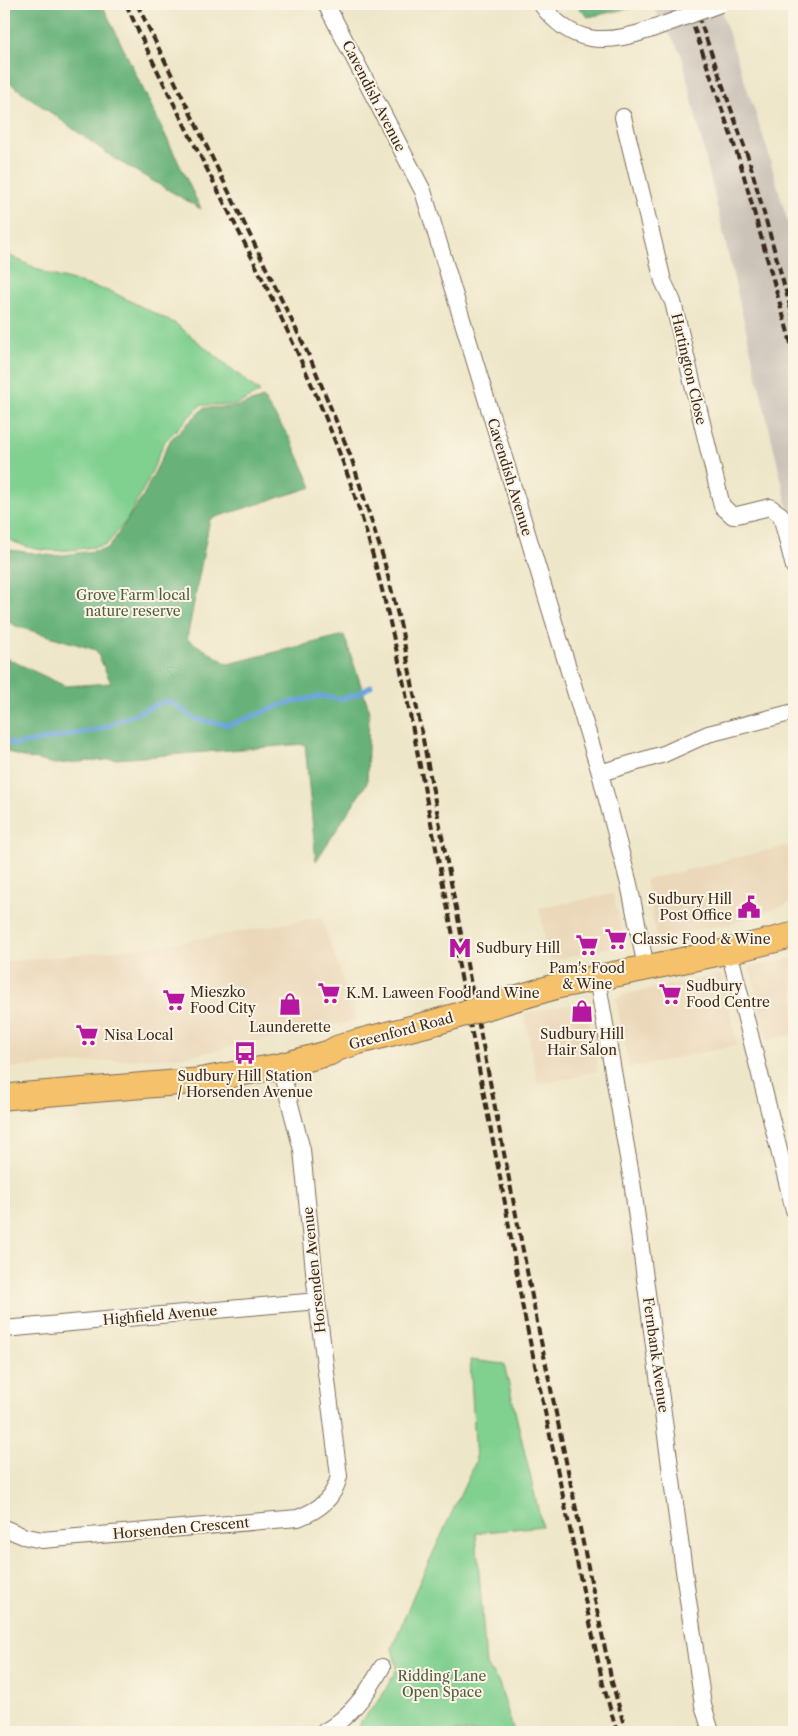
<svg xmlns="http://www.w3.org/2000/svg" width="798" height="1736" font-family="'Libre Caslon Text',serif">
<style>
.built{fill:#ebd8ba}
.industrial{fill:#cbc3b8}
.green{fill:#80d090;stroke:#5e7d57}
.forest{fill:#68b27a;stroke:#526e4c}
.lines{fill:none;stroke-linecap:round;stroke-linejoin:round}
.stream{stroke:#6ca4db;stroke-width:5}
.street-casing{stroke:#7a6c5a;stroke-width:18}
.primary-casing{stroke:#7a6c5a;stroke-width:27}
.street{stroke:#fff;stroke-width:16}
.primary{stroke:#f5c16b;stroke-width:25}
.rail{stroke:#3b2a1e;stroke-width:4;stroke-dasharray:8 4;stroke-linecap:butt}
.street-bridge-casing{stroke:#7a6c5a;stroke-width:18;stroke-linecap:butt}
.primary-bridge-casing{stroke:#7a6c5a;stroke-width:27;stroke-linecap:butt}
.street-bridge{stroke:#fff;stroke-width:16}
.primary-bridge{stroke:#f5c16b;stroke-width:25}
.labels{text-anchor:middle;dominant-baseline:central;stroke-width:4;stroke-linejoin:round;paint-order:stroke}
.street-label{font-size:14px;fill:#3b2a1e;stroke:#fcf5e5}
.park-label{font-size:14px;fill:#505c40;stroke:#fcf5e5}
.poi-label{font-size:14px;fill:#3b2a1e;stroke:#fcf5e5;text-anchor:start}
</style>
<rect width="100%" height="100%" fill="#fcf5e5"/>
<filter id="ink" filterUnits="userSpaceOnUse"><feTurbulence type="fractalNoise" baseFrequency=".02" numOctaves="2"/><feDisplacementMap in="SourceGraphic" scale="10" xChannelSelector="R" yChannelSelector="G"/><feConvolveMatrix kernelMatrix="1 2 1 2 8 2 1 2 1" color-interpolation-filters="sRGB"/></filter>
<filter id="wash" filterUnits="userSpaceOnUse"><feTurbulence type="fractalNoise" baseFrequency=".0096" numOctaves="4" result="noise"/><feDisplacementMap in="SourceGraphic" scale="20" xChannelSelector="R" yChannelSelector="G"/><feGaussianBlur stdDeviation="1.12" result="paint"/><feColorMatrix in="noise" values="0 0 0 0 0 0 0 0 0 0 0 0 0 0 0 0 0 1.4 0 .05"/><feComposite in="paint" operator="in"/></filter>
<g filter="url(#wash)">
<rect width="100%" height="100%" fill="#eee6c8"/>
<!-- built -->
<path class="built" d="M794 844V902L732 923 657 938 645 880Z
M613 894 625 944 550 961 539 908Z
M321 917 357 1020 189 1056 4 1068V962L165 945Z
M794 958V1034L767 1041 750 967Z
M721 975 737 1045 629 1068 616 999 621 995Z
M585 1002 598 1071 582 1074V1076L538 1084 524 1013Z"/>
<!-- industrial -->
<path class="industrial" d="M651 4H719L766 145 794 245V534L681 53Z"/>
<!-- green -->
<path class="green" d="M4 253 48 274 112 292 176 324 260 392 236 405H201L165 441 148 480 127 520 106 545C66 551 42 557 4 537Z
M470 1360 504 1364 542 1526 476 1533 486 1664 499 1683 514 1732H358L361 1721 381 1698 397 1668 392 1648 414 1594 476 1461Z"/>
<!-- forest -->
<path class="forest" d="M4 4H102L201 209 115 159 4 79Z
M575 4H650L588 17Z
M263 398 291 440 312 487 210 519 187 639 228 664 344 635 369 709 367 783 316 861 305 744 55 764 19 756 4 750V657L65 686 111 683 96 650 16 626 4 619V549L55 556 108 549 142 498 171 439 204 408 236 407Z"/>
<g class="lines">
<!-- stream -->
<path class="stream" d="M4 740 15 745 100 729 167 700 196 719 229 725 284 704 320 696 340 699 358 694 371 686"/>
</g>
</g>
<g filter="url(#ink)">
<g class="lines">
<defs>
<path id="street" d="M326 4 423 191 600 773 629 884 646 967
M541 4C571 45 605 45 649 30
M623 117 663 281 673 302 722 506 733 516 770 507 781 515 794 567
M600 773 664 754 708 734 794 712
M729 951 794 1210
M597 978 632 1181 687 1593 703 1705 711 1732
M4 1329 317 1301
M4 1528 23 1536 42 1540 298 1518C319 1510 334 1499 339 1476L317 1301 302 1150 280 1066
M324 1732C350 1717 368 1693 382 1667"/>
<path id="primary" d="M493 1005 557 986 729 951 794 935
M4 1097 197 1081 280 1066 329 1053 338 1048 357 1042 436 1022"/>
</defs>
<!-- street casing -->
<use href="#street" class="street-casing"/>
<!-- primary casing -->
<use href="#primary" class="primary-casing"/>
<!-- street -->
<use href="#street" class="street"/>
<!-- primary -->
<use href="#primary" class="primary"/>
<!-- rail -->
<path class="rail" d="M126 4C195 156 282 300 341 457 370 534 389 614 406 694L505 1203 522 1304 603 1684 617 1732
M137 4 311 360 351 457 383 557 401 627 537 1322 612 1682 626 1732
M686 4 740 162 794 354
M694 4 749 160 794 320"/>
<defs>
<path id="street-bridge" d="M649 30 720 4"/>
<path id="primary-bridge" d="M436 1022 493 1005"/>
</defs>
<!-- street-bridge casing -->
<use href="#street-bridge" class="street-bridge-casing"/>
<!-- primary-bridge casing -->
<use href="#primary-bridge" class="primary-bridge-casing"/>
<!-- street-bridge -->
<use href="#street-bridge" class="street-bridge"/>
<!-- primary-bridge -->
<use href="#primary-bridge" class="primary-bridge"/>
</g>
</g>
<!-- icons -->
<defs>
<symbol id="civic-bare" viewBox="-9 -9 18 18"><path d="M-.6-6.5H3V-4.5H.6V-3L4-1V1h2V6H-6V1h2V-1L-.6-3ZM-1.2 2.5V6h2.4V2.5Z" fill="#b5179e" stroke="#fcf5e5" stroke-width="2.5" paint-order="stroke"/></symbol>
<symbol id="supermarket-bare" viewBox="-9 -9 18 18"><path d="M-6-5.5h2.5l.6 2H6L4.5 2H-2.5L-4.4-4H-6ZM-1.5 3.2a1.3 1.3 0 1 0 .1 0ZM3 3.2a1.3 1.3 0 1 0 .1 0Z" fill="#b5179e" stroke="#fcf5e5" stroke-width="2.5" paint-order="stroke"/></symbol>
<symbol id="metro-bare" viewBox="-9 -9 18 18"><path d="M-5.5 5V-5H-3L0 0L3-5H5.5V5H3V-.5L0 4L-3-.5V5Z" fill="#b5179e" stroke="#fcf5e5" stroke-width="2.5" paint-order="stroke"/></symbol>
<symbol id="shop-bare" viewBox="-9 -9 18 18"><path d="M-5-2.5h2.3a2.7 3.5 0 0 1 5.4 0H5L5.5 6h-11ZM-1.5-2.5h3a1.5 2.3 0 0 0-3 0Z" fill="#b5179e" stroke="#fcf5e5" stroke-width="2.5" paint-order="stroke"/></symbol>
<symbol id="bus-bare" viewBox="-9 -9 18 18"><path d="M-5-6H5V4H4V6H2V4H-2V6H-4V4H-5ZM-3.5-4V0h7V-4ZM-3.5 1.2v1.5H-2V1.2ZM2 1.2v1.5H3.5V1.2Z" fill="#b5179e" stroke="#fcf5e5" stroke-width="2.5" paint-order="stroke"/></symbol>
</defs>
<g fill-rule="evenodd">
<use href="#civic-bare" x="733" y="891" width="32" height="32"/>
<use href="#supermarket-bare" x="600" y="923" width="32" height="32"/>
<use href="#supermarket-bare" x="571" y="929" width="32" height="32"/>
<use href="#metro-bare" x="444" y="932" width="32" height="32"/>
<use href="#supermarket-bare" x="313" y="977" width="32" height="32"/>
<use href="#supermarket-bare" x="654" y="978" width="32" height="32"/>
<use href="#supermarket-bare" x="158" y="984" width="32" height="32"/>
<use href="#shop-bare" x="274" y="988" width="32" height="32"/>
<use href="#shop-bare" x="566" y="995" width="32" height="32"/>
<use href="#supermarket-bare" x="71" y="1019" width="32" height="32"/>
<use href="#bus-bare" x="229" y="1037" width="32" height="32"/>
</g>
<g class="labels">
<!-- street labels -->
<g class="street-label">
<text transform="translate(374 96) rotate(63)">Cavendish Avenue</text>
<text transform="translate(689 369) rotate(77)">Hartington Close</text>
<text transform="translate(510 477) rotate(73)">Cavendish Avenue</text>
<text transform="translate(401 1031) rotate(-15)">Greenford Road</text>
<text transform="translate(314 1270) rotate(-96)">Horsenden Avenue</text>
<text transform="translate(160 1315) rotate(-5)">Highfield Avenue</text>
<text transform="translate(656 1355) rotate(82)">Fernbank Avenue</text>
<text transform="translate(181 1528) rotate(-5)">Horsenden Crescent</text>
</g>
<!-- park labels -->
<g class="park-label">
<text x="133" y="595">Grove Farm local<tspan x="133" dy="16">nature reserve</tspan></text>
<text x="442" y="1676">Ridding Lane<tspan x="442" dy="16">Open Space</tspan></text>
</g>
<!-- poi labels -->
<g class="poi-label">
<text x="732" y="899" text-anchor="end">Sudbury Hill<tspan x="732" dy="16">Post Office</tspan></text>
<text x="632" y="939">Classic Food &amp; Wine</text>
<text x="476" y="948">Sudbury Hill</text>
<text x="587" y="968" text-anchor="middle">Pam's Food<tspan x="587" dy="16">&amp; Wine</tspan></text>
<text x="686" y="986">Sudbury<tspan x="686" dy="16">Food Centre</tspan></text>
<text x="190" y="992">Mieszko<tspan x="190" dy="16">Food City</tspan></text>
<text x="346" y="993">K.M. Laween Food and Wine</text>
<text x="290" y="1027" text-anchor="middle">Launderette</text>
<text x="582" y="1034" text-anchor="middle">Sudbury Hill<tspan x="582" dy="16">Hair Salon</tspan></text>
<text x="104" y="1035">Nisa Local</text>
<text x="245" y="1076" text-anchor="middle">Sudbury Hill Station<tspan x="245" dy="16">/ Horsenden Avenue</tspan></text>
</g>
</g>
<!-- margin -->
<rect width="798" height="1736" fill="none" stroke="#fcf5e5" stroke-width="20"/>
</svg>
